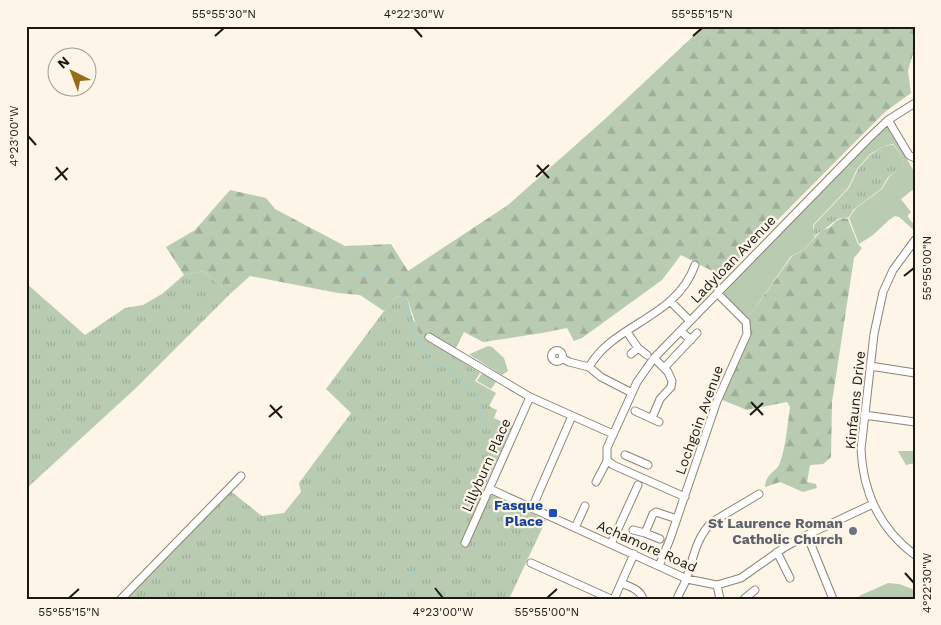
<svg xmlns="http://www.w3.org/2000/svg" width="941" height="625" font-family="'Work Sans',sans-serif">
<style>
.grass{fill:url(#grass-tufts)}
.forest{fill:url(#forest-firs)}
.park{fill:#b9ccb2}
.lines{fill:none;stroke-linecap:round;stroke-linejoin:round}
.stream{stroke:#9bd2d7;stroke-width:1}
.minor-casing{stroke:#8b8377;stroke-width:9}
.minor{stroke:#fff;stroke-width:7}
.ticks{fill:none;stroke:#1b1814;stroke-width:2}
.transit-dot{fill:#1a4fb4;stroke:#fdf5e7;stroke-width:2}
.worship-dot{fill:#6b7280;stroke:#fdf5e7;stroke-width:2}
.labels{text-anchor:middle;dominant-baseline:central;stroke-width:4.5;stroke-linejoin:round;paint-order:stroke}
.street-label{font-size:14px;fill:#1b1814;stroke:#fdf5e7}
.transit-label{font-size:14px;font-weight:bold;fill:#164399;stroke:#fdf5e7;text-anchor:end}
.worship-label{font-size:14px;font-weight:bold;fill:#5b616d;stroke:#fdf5e7;text-anchor:end}
.neatline{fill:none;stroke:#1b1814;stroke-width:2}
.ticks-label{font-size:12px;text-anchor:middle;fill:#1b1814}
</style>
<defs>
<pattern id="grass-tufts" width="24" height="20" patternUnits="userSpaceOnUse" patternTransform="scale(1.25)"><rect width="24" height="20" fill="#b9ccb2"/><path d="M3 7l-1-3M5 7V3M7 7l1-3M15 17l-1-3M17 17v-4M19 17l1-3" fill="none" stroke="#9eae98"/></pattern>
<pattern id="forest-firs" width="22" height="20" patternUnits="userSpaceOnUse" patternTransform="scale(1.25)"><rect width="22" height="20" fill="#b9ccb2"/><path d="M5 1l3.5 6h-7zM16 11l3.5 6h-7z" fill="#9eae98"/></pattern>
</defs>
<rect width="100%" height="100%" fill="#fdf5e7"/>
<!-- grass -->
<path class="grass" d="M893 145 900 153 904 164 900 168 888 177 881 189 854 209 848 218C839 217 836 220 829 226 824 230 821 230 815 236L813 232 814 225 849 188 858 169 870 155 884 146Z
M203 271 230 294 137 387 26 489V283L85 335 125 308 143 305 162 294 184 275Z
M397 296 407 298 413 320 436 345 480 373 475 381 496 393 489 406 497 410 494 418 512 427 482 492 489 496 493 495 546 520 509 599H121L228 489 262 516 284 513 301 492 299 483 351 413 326 389 390 303Z"/>
<!-- forest -->
<path class="forest" d="M704 26H915V47L908 71 911 93 885 112 849 148 722 276 681 255 662 280 582 338 574 341 567 328 542 333 483 342 464 332 452 355 419 333 407 298 397 296 390 303 384 311 360 295 338 293 250 276 230 294 203 271 184 275 166 247 195 230 230 190 266 198 275 209 345 246 391 244 408 271 508 205 605 119Z
M843 218 848 219 858 244 862 248 854 258 832 402 831 457 823 464 810 465 807 482 816 484 817 488 803 492 780 482 765 487C766 474 774 473 779 465 785 453 788 421 790 407L787 402 747 410 720 399 750 334V327L745 317 756 307 792 256 805 249 822 230 829 228 836 221Z"/>
<!-- park -->
<path class="park" d="M884 126 888 127 915 173V188L901 199 911 212 908 215V217L915 226V231L899 217 895 216 889 220 873 235 859 244 849 218 856 208 882 189 889 177 904 164 900 153 893 144 884 146 870 154 857 169 848 188 813 225V232L815 237 805 249 791 256 756 307 745 317 723 294V292Z
M488 346 492 347 504 358 508 371 502 375 470 355V354Z
M482 373 496 382 491 389 477 381Z
M898 451H915V463L906 465Z
M888 583 899 584 915 590V599H860L859 596Z"/>
<g class="lines">
<!-- stream -->
<path class="stream" d="M357 273 359 271 364 274V272L366 273 373 270 376 272 377 271 381 274 384 273 383 270H385C388 278 396 278 399 284
M401 291C405 299 411 306 408 316L414 323 413 331 419 342 418 344 423 347 433 365 445 367 449 369 451 373 456 377 461 384 475 394 477 399 482 403 480 410 486 431
M392 599 402 590 410 577 409 573 411 572 416 573"/>
<defs>
<path id="minor" d="M888 120 909 155 915 158
M915 240 893 270 883 292 874 334 861 449C863 492 880 529 915 555
M670 301 690 321
M627 332 638 348 647 355
M684 334 691 340
M429 337 530 397 613 434
M551.5 356a5.5 5.5 0 1 1 11 0a5.5 5.5 0 1 1-11 0Z
M631 354 638 348
M562 358 569 362 589 367 601 377 632 393
M870 366 915 373
M589 367C614 323 676 319 695 265
M664 368 697 333
M635 411 659 422
M864 415 915 422
M652 418 660 399 671 387 672 381 668 372 654 358
M625 455 648 465
M596 482 607 461
M490 489 687 579 717 585 741 578 785 547 807 535 873 504
M685 497 613 465 607 460V448L637 382 654 358 868 139 888 120 915 103
M532 508 572 416
M575 528 585 506
M633 530 645 533 660 539
M645 533 653 514 656 512 677 519
M807 535 833 599
M465 543 530 397
M611 544 638 485
M777 552 790 578
M531 563 611 599
M659 566 670 539 717 401 747 334 746 322 717 293
M621 583C630 587 640 589 643 599
M717 585 720 599
M121 599 241 476
M614 599 634 554
M677 599C680 591 685 584 687 577 694 556 696 538 712 522L759 494
M744 599 755 590"/>
</defs>
<!-- minor casing -->
<use href="#minor" class="minor-casing"/>
<!-- minor -->
<use href="#minor" class="minor"/>
</g>
<!-- ticks -->
<path class="ticks" d="M414 28 422 37M215 36 224 28M693 36 702 28M28 136 36 145M537 165 549 178M56 167 67 180M536 177 549 165M55 180 68 168M904 276 914 268M751 402 763 415M270 405 282 418M750 415 763 403M269 417 282 406M905 573 914 583M435 588 443 598M69 598 79 589M547 598 557 589"/>
<!-- markers -->
<rect class="transit-dot" x="548" y="508" width="10" height="10" rx="2.5"/>
<circle class="worship-dot" cx="853" cy="531" r="5"/>
<g class="labels">
<!-- street labels -->
<g class="street-label">
<text transform="translate(733 259) rotate(-46)">Ladyloan Avenue</text>
<text transform="translate(855 400) rotate(-84)">Kinfauns Drive</text>
<text transform="translate(699 420) rotate(-70)">Lochgoin Avenue</text>
<text transform="translate(486 465) rotate(-66)">Lillyburn Place</text>
<text transform="translate(647 546) rotate(24)">Achamore Road</text>
</g>
<!-- transit labels -->
<g class="transit-label">
<text x="543" y="505">Fasque<tspan x="543" dy="16">Place</tspan></text>
</g>
<!-- worship labels -->
<g class="worship-label">
<text x="843" y="523">St Laurence Roman<tspan x="843" dy="16">Catholic Church</tspan></text>
</g>
</g>
<!-- border -->
<rect width="941" height="625" fill="none" stroke="#fdf5e7" stroke-width="55"/>
<!-- north arrow -->
<g transform="translate(72 72) rotate(318)"><circle r="24" fill="#fdf5e7" stroke="#a39d93"/>
<path d="M0-4L9 19L0 12L-9 19Z" fill="#956c17"/>
<text y="-8" font-size="14" font-weight="bold" text-anchor="middle" fill="#1b1814">N</text>
</g>
<rect x="28" y="28" width="886" height="570" class="neatline"/>
<g class="ticks-label">
<text x="224" y="18">55°55'30"N</text>
<text x="414" y="18">4°22'30"W</text>
<text x="702" y="18">55°55'15"N</text>
<text transform="translate(14 136) rotate(-90)" y="4">4°23'00"W</text>
<text transform="translate(927 268) rotate(-90)" y="4">55°55'00"N</text>
<text transform="translate(927 583) rotate(-90)" y="4">4°22'30"W</text>
<text x="69" y="616">55°55'15"N</text>
<text x="443" y="616">4°23'00"W</text>
<text x="547" y="616">55°55'00"N</text>
</g>
</svg>
